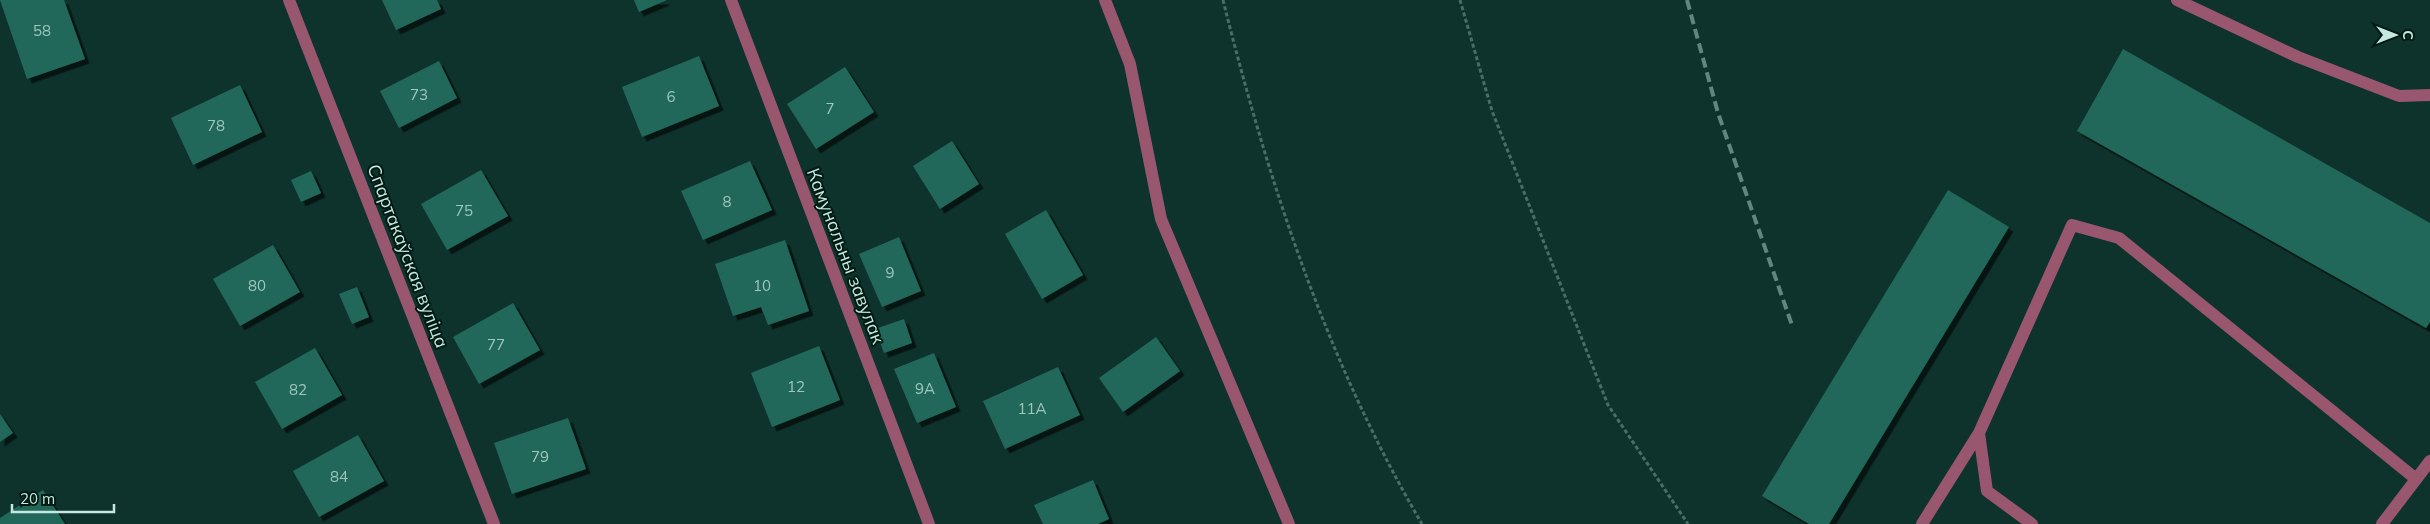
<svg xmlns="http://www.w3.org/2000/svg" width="2430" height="524" font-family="Mulish,sans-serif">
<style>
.building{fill:#21685a;filter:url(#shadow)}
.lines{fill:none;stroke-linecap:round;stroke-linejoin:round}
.path{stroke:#496e66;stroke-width:3;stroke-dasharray:4 2.5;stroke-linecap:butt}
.lane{stroke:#99566f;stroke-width:12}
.street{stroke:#99566f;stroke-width:12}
.rail{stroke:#62867e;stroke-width:4;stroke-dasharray:10 5;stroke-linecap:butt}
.labels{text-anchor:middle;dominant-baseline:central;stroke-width:4;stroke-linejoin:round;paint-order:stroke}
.number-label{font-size:15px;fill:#9dc8be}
.street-label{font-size:18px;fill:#c6e8df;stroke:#001a14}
</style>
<defs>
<filter id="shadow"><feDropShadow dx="4.5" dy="4.5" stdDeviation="0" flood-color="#0009"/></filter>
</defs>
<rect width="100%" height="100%" fill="#0e332c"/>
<!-- building -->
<path class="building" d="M0 0H64L85 59 27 79Z
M382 0H437L441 9 396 30Z
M634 0H667L639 12Z
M2123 49 2430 223V322L2426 328 2077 131Z
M699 56 719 106 642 137 622 87Z
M439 61 457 98 399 128 380 91Z
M845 67 874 112 816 149 787 104Z
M240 85 262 132 193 165 171 118Z
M952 141 979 184 940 209 913 166Z
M750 161 772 210 703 240 681 191Z
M481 170 508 216 447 250 421 204Z
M311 171 321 193 301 202 291 180Z
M1948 190 2009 227 1829 524H1809L1762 496Z
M1046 210 1083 275 1042 299 1005 234Z
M899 237 921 291 882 307 859 254Z
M785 240 809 311 768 325 761 307 733 316 715 264Z
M273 245 300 292 240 326 213 279Z
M357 287 369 317 352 324 339 294Z
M513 303 540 350 479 384 453 337Z
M904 319 912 343 884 353 875 329Z
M1156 337 1180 371 1123 412 1099 378Z
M819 346 840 400 772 427 751 373Z
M315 348 342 395 282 429 255 382Z
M934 353 956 407 917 423 894 369Z
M1058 367 1080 415 1005 449 983 401Z
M0 414 13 433 0 442Z
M568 418 586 469 512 494 494 443Z
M358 435 384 481 319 517 293 471Z
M1093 480 1109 519 1098 524H1043L1034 505Z
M43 490 65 524H0V518Z"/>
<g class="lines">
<!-- path -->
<path class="path" d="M1223 0C1268 181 1327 362 1422 524
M1460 0 1492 111 1608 405 1688 524"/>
<!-- lane -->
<path class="lane" d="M1105 0 1130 64 1161 219 1289 524
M2177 0 2298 57 2399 96 2430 95
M1922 524 1979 433
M2032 524 1987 491 1979 433 2072 225 2119 238 2416 479
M2382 524 2430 461"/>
<!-- street -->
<path class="street" d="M289 0 494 524
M731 0 929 524"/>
<!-- rail -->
<path class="rail" d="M1687 0 1718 113 1793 328"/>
</g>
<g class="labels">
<!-- number labels -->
<g class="number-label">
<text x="42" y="30">58</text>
<text x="419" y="94">73</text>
<text x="671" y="96">6</text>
<text x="830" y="108">7</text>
<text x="216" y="125">78</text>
<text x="727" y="201">8</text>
<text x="464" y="210">75</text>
<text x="890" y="272">9</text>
<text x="257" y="285">80</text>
<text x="762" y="285">10</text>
<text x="496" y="344">77</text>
<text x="796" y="386">12</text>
<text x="925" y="388">9А</text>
<text x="298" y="389">82</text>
<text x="1032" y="408">11А</text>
<text x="540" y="456">79</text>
<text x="339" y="476">84</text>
</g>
<!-- street labels -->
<g class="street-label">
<text transform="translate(408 256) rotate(69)">Спартакаўская вуліца</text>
<text transform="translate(846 256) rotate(69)">Камунальны завулак</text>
</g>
</g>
<!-- north arrow -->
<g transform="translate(2395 35) rotate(90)" stroke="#001a14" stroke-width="4" paint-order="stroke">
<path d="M0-4L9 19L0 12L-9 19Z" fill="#c6e8df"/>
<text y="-8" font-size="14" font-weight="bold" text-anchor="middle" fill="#c6e8df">С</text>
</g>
<!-- scale -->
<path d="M12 504v8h102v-8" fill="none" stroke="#c6e8df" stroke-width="2.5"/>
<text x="20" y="504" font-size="15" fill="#c6e8df" stroke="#001a14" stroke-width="4" paint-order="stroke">20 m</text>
</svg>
